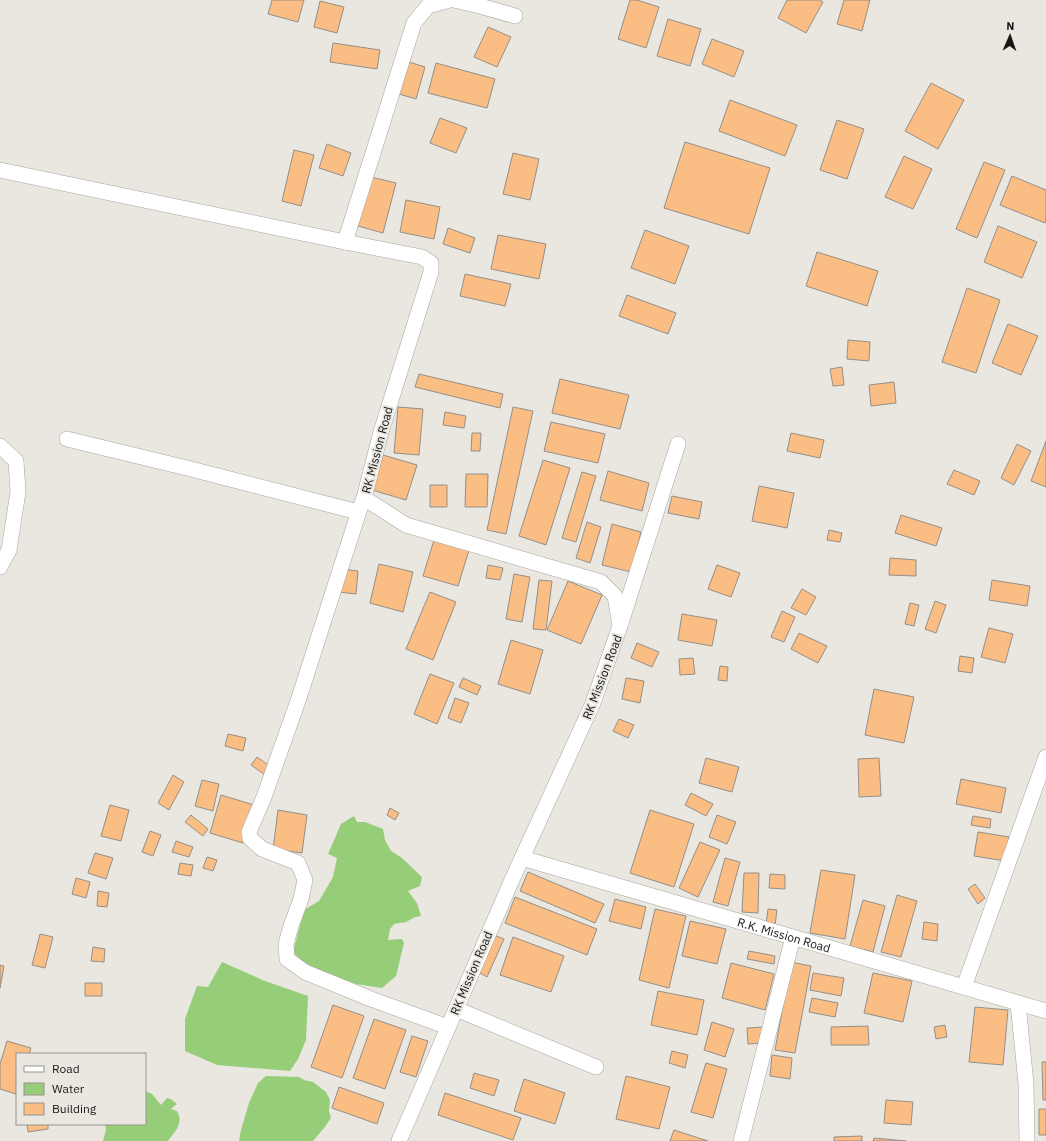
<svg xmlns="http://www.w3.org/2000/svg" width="1046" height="1141" font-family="'IBM Plex Sans',sans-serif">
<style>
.water{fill:#96cd78}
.building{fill:#fabd83;stroke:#948f8a}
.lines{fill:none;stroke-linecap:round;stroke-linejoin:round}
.street-casing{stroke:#a8a59f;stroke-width:16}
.street{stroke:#fff;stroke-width:15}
.labels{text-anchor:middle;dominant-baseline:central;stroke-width:4;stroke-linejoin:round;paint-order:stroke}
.street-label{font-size:12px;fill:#181715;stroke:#e9e7e0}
</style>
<rect width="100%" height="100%" fill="#e9e7e0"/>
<!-- water -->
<path class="water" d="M354 816 357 822H365L383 829 385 840 391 851 402 858 422 877 420 886 408 891 417 903 421 916 415 917 406 922 394 924 390 929 388 940 402 939 404 943 396 976 382 988 356 984 307 966 293 952 304 910 319 901 333 877 337 858 328 854 341 824Z
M222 962 265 981 308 996 306 1040 298 1059 290 1071 217 1065 185 1051V1019L197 986 208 987Z
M266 1076 299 1077 304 1080 313 1082 326 1092 330 1100 329 1111 331 1118 324 1128 313 1141H239L241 1130 249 1103 258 1083Z
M145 1091 152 1094 161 1105 167 1098 171 1099 177 1104 171 1109 177 1111C184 1124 175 1131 168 1141H103L106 1130 105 1124H145Z"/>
<!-- building -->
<path class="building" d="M272 0H304L298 22 268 14Z
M630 0H637L659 7 646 48 618 39Z
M787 0H820L823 2 806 33 778 18Z
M844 0H870L862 31 837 24Z
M320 1 344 7 337 33 314 27Z
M668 19 701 29 690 66 657 56Z
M488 27 511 37 497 67 474 57Z
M712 39 744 51 734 77 702 64Z
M333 43 380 50 377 69 330 62Z
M409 62 425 67 416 99 399 94Z
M436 63 495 79 487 108 428 93Z
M931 83 964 100 938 149 905 131Z
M730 100 797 125 785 156 719 131Z
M440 118 467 128 456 153 430 143Z
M837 120 864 129 847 179 820 170Z
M685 142 770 168 749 234 664 208Z
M327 144 351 153 343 176 319 168Z
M294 150 314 155 301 206 282 201Z
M513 153 539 159 530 200 503 194Z
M904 156 932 169 913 209 885 197Z
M984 162 1005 170 977 238 956 229Z
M1012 176 1046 190V219L1045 223 1000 205Z
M371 177 396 183 383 233 358 226Z
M406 200 440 207 434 239 400 232Z
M998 226 1037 242 1022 278 984 262Z
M448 228 475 238 470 253 443 244Z
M645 230 689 246 675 284 631 268Z
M498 235 546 244 539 279 491 269Z
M817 252 878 271 867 306 806 286Z
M465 274 511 284 505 306 460 296Z
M967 288 1000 300 976 373 942 362Z
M627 295 676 313 668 334 619 316Z
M1008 324 1038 336 1021 375 992 363Z
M848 340 870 342 869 361 847 359Z
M842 367 844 385 833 386 830 369Z
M419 374 503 394 500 408 415 387Z
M560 379 629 395 620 429 552 413Z
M894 382 896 403 871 406 869 385Z
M398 407 423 409 419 455 394 453Z
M513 407 533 411 506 534 487 530Z
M445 412 466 416 464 428 443 425Z
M551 422 605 434 598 463 544 451Z
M472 433H481L480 451H471Z
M791 433 824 440 820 458 787 451Z
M1046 441V487L1031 481Z
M1017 444 1031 451 1014 485 1001 478Z
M383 455 417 465 406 500 372 490Z
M543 460 570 468 546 545 519 536Z
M954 470 980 481 974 495 947 484Z
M608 471 649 483 642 511 600 500Z
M582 472 596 476 576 542 562 538Z
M466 474H488L487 507H465Z
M430 485H447V507H430Z
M759 486 794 493 787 528 752 521Z
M672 496 702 502 699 519 668 513Z
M901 515 942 528 936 546 895 533Z
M587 522 601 527 590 563 576 558Z
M612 524 641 532 631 572 602 565Z
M829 530 842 533 840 542 827 540Z
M434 540 469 550 458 586 423 576Z
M890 558 916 560V576L889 575Z
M379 564 413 572 403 612 370 603Z
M488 565 503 568 500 580 486 578Z
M717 565 740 573 731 597 708 589Z
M342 569 358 571 356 594 339 592Z
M514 574 530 577 522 622 506 619Z
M539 580 552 581 546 630 533 629Z
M992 580 1030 586 1027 606 989 600Z
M568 581 602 595 581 644 547 630Z
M802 589 816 597 806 615 791 608Z
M430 592 456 602 433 660 406 649Z
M935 601 946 605 936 633 925 629Z
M910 603 919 605 914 626 905 624Z
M782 611 795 617 784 642 771 637Z
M682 614 717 620 712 646 678 640Z
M989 628 1013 634 1005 663 981 657Z
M799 633 827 646 818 663 791 649Z
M511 640 543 650 530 694 498 684Z
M637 643 659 652 652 667 631 658Z
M960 656 974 658 972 673 958 671Z
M693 658 695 674 680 675 679 659Z
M720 666 728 667 727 681 718 680Z
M430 674 454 683 437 724 414 714Z
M463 678 481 686 477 695 459 687Z
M626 678 644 681 640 703 622 699Z
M874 689 914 697 904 743 865 735Z
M455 698 469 703 461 723 448 718Z
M619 719 634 725 628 738 613 731Z
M228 734 246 738 243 751 225 746Z
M257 757 271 767 265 775 251 765Z
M706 758 739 767 732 792 699 783Z
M879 758 881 796 859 797 858 759Z
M173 775 184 782 169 810 158 803Z
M961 779 1006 788 1001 813 956 804Z
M202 780 219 784 213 811 195 806Z
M691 793 713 804 706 816 685 805Z
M221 795 254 805 243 843 210 833Z
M110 805 129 810 121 841 101 836Z
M390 808 399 813 395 820 387 815Z
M278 810 307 815 302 853 273 849Z
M650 810 694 824 674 887 630 873Z
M191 815 208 829 203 836 185 822Z
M717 815 736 822 727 844 709 837Z
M973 816 991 819 990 828 971 825Z
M150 831 161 835 153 856 142 852Z
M978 832 1009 837 1005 861 974 856Z
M176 841 193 847 189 857 172 852Z
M700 842 720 850 698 897 679 888Z
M95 853 113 858 106 879 88 873Z
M207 857 217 860 213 871 203 868Z
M725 858 740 862 728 906 713 902Z
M180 863 193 865 191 876 178 874Z
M821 870 855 875 845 939 810 933Z
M528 872 604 904 595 923 520 891Z
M744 873H759L758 913 742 912Z
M770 874 785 875V889L769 888Z
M76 878 90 882 86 898 72 894Z
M975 884 985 898 978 904 968 889Z
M98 891 109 893 107 907 97 906Z
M897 895 917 901 901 957 881 952Z
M515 897 597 929 587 955 505 923Z
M615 899 646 907 641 929 609 921Z
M863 900 885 906 873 952 850 946Z
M655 909 686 916 669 988 639 980Z
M768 909 777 910 775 926 766 925Z
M690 921 726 929 717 964 682 956Z
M924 922 938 924 937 941 922 939Z
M40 934 53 937 45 968 32 965Z
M494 935 504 939 487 977 478 972Z
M513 937 564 956 551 992 500 975Z
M93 947 105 949 104 962 91 961Z
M749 951 775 956 774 964 747 959Z
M791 962 811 966 795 1053 775 1050Z
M731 963 774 974 765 1010 722 998Z
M0 965 4 966 0 988Z
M813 973 844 978 841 996 810 990Z
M873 973 912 981 903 1022 864 1013Z
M85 983H102V996H85Z
M658 991 704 1000 697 1035 651 1025Z
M812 998 838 1003 835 1017 809 1012Z
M333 1005 364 1016 342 1078 311 1067Z
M975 1007 1008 1010 1003 1065 969 1062Z
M374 1019 406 1030 385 1089 353 1078Z
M712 1022 734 1029 725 1057 704 1050Z
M945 1025 947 1037 936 1039 934 1027Z
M868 1026 869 1045H831V1027Z
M764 1027 765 1043 748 1044 747 1028Z
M412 1036 428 1041 416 1077 400 1072Z
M7 1041 31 1048 29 1054H17L16 1094 0 1089V1064Z
M672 1051 688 1055 685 1068 669 1063Z
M772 1055 792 1058 790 1079 770 1076Z
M1042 1062H1046V1100H1043Z
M706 1063 727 1069 713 1118 691 1112Z
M474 1073 499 1080 494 1096 470 1088Z
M626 1076 670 1087 659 1129 616 1119Z
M524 1079 565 1093 555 1124 514 1111Z
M339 1087 384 1103 377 1124 332 1108Z
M445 1093 521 1118 513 1140 438 1115Z
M886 1100 913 1102 911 1125 884 1123Z
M1039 1109H1046V1135H1039Z
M27 1124H48V1129L28 1132Z
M674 1130 708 1141H670Z
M862 1136V1141H834V1137Z
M874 1138 906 1141H873Z"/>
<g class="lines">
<defs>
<g id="street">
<path d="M454 0 480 6 515 16"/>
<path d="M0 170 345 242 422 257 431 263V272L381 432 364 498 406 525 601 582 615 596 620 626 593 703 511 882 399 1141"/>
<path d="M345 242 414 23 428 6 450 0"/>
<path d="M67 439 191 469 358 512"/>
<path d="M0 446 16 461 18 492 9 550 0 567"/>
<path d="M364 498C358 512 355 525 350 539L299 698 264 797 249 832 250 838 262 849 298 863 305 880 301 899 291 926 286 944 287 959 305 972 371 999 448 1027"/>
<path d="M621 623 678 444"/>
<path id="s1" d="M522 858 1046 1011"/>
<path d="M964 987 1046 757"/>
<path d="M1018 1003 1026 1084 1027 1141"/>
<path d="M456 1009 596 1067"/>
<path d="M741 1141 793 937"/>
</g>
</defs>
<!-- street casing -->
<use href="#street" class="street-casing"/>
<!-- street -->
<use href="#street" class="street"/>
</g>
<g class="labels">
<!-- street labels -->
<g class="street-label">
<text transform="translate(377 450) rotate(-75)">RK Mission Road</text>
<text transform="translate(602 677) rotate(-69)">RK Mission Road</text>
<text stroke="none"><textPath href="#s1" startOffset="273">R.K. Mission Road</textPath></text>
<text transform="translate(471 973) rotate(-67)">RK Mission Road</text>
</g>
</g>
<!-- legend -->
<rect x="16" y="1053" width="130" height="72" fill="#e9e7e0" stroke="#95948f"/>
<rect x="24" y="1066" width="20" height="6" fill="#ffffff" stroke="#95948f"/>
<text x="52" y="1073" font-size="12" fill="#181715">Road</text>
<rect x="24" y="1083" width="20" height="12" fill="#96cd78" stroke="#95948f"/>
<text x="52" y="1093" font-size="12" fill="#181715">Water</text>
<rect x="24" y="1103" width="20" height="12" fill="#fabd83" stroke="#95948f"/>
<text x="52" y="1113" font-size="12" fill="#181715">Building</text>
<!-- north arrow -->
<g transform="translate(1010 36) rotate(2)" stroke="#e9e7e0" stroke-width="3" paint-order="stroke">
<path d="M0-3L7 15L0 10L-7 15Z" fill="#181715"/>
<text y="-6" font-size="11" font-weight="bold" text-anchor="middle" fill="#181715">N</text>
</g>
</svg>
